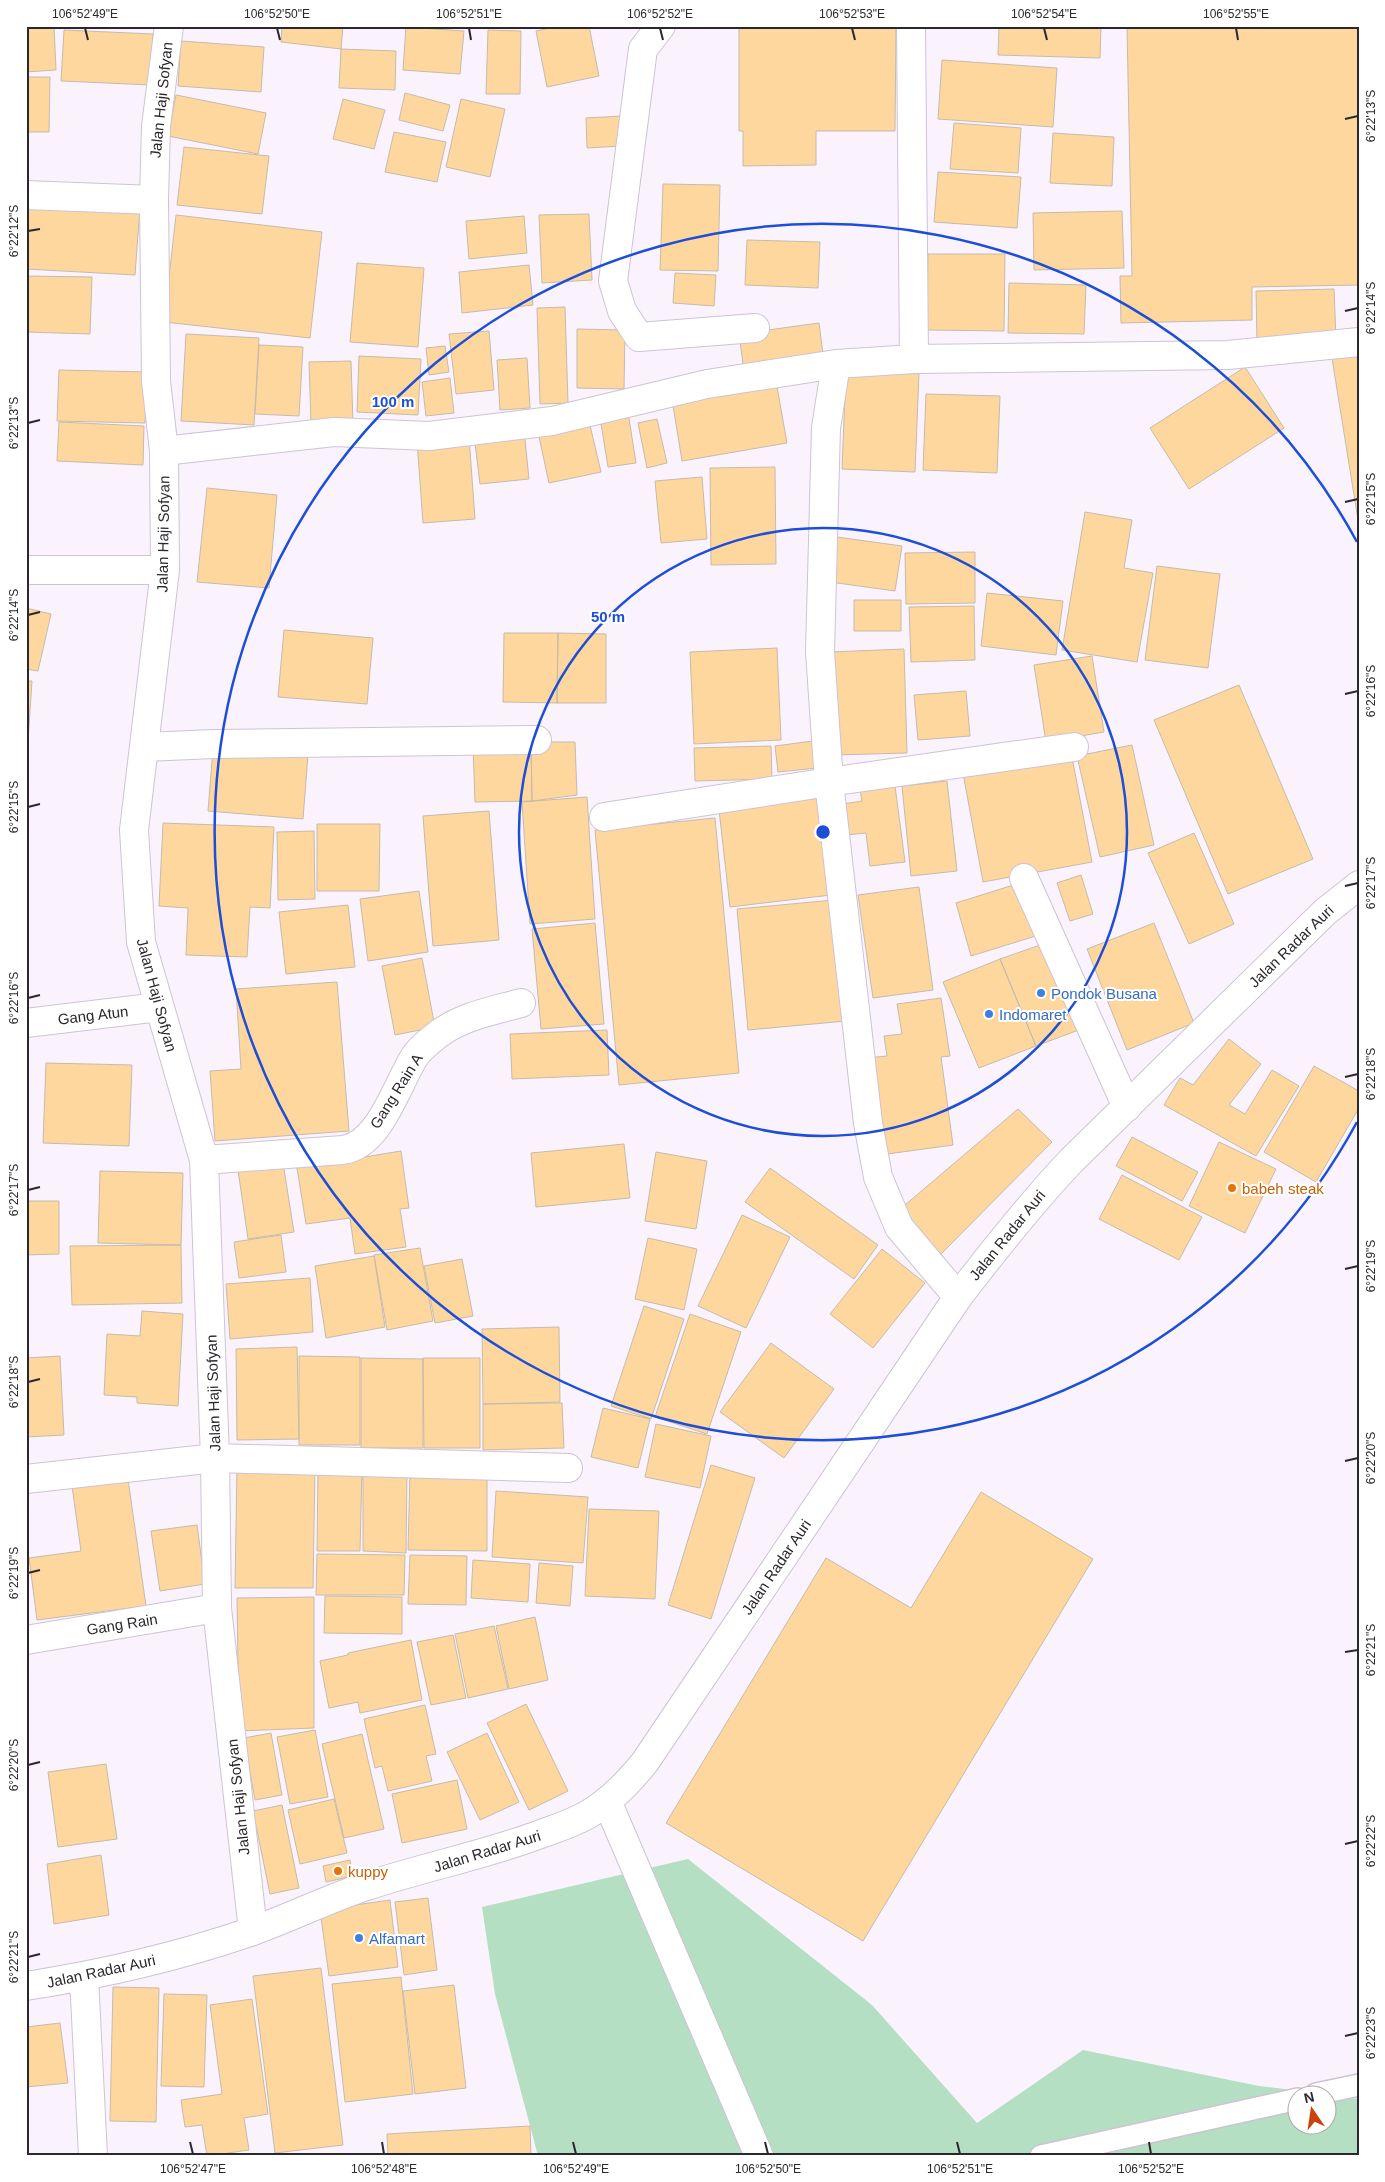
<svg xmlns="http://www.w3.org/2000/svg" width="1385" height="2182" font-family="Helvetica,sans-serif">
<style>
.green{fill:#b4dfc3}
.building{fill:#fed79e;stroke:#c6bbab}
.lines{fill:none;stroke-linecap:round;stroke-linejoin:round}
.lane-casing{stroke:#cec3d3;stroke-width:24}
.street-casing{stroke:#cec3d3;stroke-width:30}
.secondary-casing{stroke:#cec3d3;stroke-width:30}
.lane{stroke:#fff;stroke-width:21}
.street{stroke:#fff;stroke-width:28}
.secondary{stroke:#fff;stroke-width:28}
.ticks{fill:none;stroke:#2b272d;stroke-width:2}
.ring{fill:none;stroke:#1d4ed8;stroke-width:2.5}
.shop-dot{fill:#3f7fe0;stroke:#fff;stroke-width:2}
.food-dot{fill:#e8710a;stroke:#fff;stroke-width:2}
.labels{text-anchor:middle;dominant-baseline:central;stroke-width:4;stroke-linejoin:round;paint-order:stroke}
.street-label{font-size:15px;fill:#2b272d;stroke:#fff}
.shop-label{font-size:15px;fill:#366cbe;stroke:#fff;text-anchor:start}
.food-label{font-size:15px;fill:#c56008;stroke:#fff;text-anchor:start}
.centre{fill:#1d4ed8;stroke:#fff;stroke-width:2.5}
.ring-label{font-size:15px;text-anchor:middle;font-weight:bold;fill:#1d4ed8;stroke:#fff;stroke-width:4;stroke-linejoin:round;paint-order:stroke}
.neatline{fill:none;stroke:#2b272d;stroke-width:2}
.ticks-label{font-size:12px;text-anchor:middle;fill:#2b272d}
</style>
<rect width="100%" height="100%" fill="#faf3fd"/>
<!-- green -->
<path class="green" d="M688 1859 872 2005 977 2123 1083 2050 1259 2086 1325 2094H1298V2124H1328V2095L1359 2099V2156H538L495 1994 482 1907Z"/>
<!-- building -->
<path class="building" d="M26 26H54L56 70 26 72Z
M282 26H343L341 49 281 42Z
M559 26H589L599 76 547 87 536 31Z
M739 26H896L895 131H816V165L743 166V131H739Z
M999 26H1101L1100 58 998 55Z
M1127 26H1359V285L1252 287V320L1121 323 1120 276H1132Z
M406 27 464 31 460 74 403 70Z
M64 30 153 34 151 85 61 81Z
M488 30 521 31 520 94H486Z
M181 41 264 47 261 92 178 86Z
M341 49 396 51 395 90 339 88Z
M942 60 1057 68 1053 127 938 119Z
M26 77H50L49 132H26Z
M405 93 450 105 443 131 399 120Z
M176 95 266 113 258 154 168 136Z
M343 99 385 110 374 149 333 139Z
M461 99 505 109 490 177 446 167Z
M622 116 623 146 587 148 586 118Z
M954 123 1021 128 1018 173 950 169Z
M394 132 446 142 437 182 385 172Z
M1053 133 1114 137 1112 186 1050 183Z
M184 147 269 156 262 214 177 205Z
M938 172 1021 177 1017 228 934 222Z
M663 184 720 185 718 271 660 270Z
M26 201 140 207 135 275 26 269Z
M1122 211 1124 268 1034 270 1033 213Z
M589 214 592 280 542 283 539 215Z
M176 215 322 232 310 338 164 322Z
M524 216 527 253 469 259 466 221Z
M747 240 820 242 818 288 745 285Z
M928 254H1005L1004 331 927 330Z
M357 263 424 268 418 347 350 342Z
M529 265 533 305 462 313 459 272Z
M675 273 716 275 714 306 673 303Z
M26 276 92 277 90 334 26 332Z
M1009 283 1086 285 1084 334 1008 333Z
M1334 289 1336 339 1257 342 1256 291Z
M565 307 568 403 540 404 537 308Z
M819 323 824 362 744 371 739 334Z
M577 329 625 330 624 389 577 388Z
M489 331 494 390 456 394 449 334Z
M186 334 259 338 254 425 181 421Z
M259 345 303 347 299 416 255 414Z
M445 346 449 372 429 375 426 348Z
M1359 347V526L1331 352Z
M359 356 421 359 418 415 357 412Z
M527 358 530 408 500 410 497 360Z
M351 361 353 423 311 424 309 362Z
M1245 367 1284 428 1189 489 1150 428Z
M59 370 147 372 145 423 57 421Z
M846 370 919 373 915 472 842 469Z
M450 378 454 413 426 416 422 382Z
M776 381 787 443 682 461 672 399Z
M926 394 1000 396 997 473 923 470Z
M628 412 636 463 608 467 600 417Z
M657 419 667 463 647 468 638 423Z
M589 421 601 472 549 483 538 432Z
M59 422 144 426 143 465 57 461Z
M524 430 529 479 480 484 474 435Z
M469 437 475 519 423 523 417 441Z
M775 467 776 564 711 565 710 468Z
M702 477 707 539 661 543 655 481Z
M207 488 277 495 269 588 197 582Z
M1085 512 1132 520 1124 568 1153 573 1137 662 1062 650Z
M837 537 902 546 895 591 830 582Z
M975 552V603L906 604 905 553Z
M1157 566 1220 574 1208 668 1145 660Z
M987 593 1063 601 1056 655 981 646Z
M854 600H901V631H854Z
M974 606 975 660 911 662 909 607Z
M26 608 51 614 38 671 26 669Z
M284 630 373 638 367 704 278 697Z
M504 633H558L557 703 503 702Z
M558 633 606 634V703H557Z
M777 648 781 740 694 744 690 652Z
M904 649 907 753 834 755 831 652Z
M1092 656 1104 732 1046 742 1034 665Z
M26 681H32L26 771Z
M1239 685 1313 859 1228 894 1154 720Z
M966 691 970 736 918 740 914 695Z
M813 741 817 768 778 772 775 746Z
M531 742H575L577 795 532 801Z
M531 742 532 801 475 802 473 744Z
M1132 745 1154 845 1100 857 1077 756Z
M771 746 772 779 695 781 694 748Z
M213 748 308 755 303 819 208 811Z
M1071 752 1092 862 983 882 963 773Z
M947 781 957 871 911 876 902 786Z
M895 786 905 862 870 866 866 833 846 835 843 804 862 801 860 790Z
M587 797 595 919 530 924 522 802Z
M820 798 831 895 730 907 719 810Z
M489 811 499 940 433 946 423 816Z
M715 818 739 1073 619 1085 595 830Z
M163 823 274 827 270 908 250 907 247 957 186 955 188 908 159 906Z
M317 824H380L379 891H317Z
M314 831 315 899 278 900 277 832Z
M1194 833 1234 924 1189 944 1148 853Z
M1081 875 1093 914 1070 921 1057 883Z
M1023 882 1039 935 971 956 956 903Z
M919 887 933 990 873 998 858 895Z
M419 891 428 952 368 961 360 899Z
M834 900 846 1021 748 1030 737 909Z
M348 905 355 967 286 974 279 912Z
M595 923 604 1024 541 1029 532 929Z
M1154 923 1194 1023 1127 1050 1087 949Z
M1046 943 1084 1028 1036 1046 1000 959Z
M422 958 435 1027 395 1035 382 966Z
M1000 959 1036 1046 979 1068 943 982Z
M337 982 349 1131 215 1141 210 1071 241 1069 236 989Z
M941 998 950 1056 941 1057 953 1145 880 1155 867 1058 887 1056 884 1036 902 1034 897 1004Z
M607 1030 609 1075 512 1079 510 1034Z
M1229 1039 1261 1064 1229 1105 1245 1114 1272 1070 1299 1086 1256 1156 1164 1105 1180 1078 1193 1085Z
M46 1063 132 1065 129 1146 43 1143Z
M1314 1066 1359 1091V1108L1316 1182 1264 1152Z
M1018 1109 1052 1142 941 1254 898 1211Z
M1132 1137 1198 1172 1182 1201 1116 1166Z
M1219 1142 1276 1169 1245 1233 1189 1206Z
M624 1144 630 1198 536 1207 531 1153Z
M401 1151 409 1208 400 1209 406 1247 355 1254 350 1218 306 1224 297 1168Z
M656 1152 707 1161 696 1229 645 1221Z
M283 1163 294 1232 248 1239 238 1170Z
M770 1168 878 1245 854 1279 745 1202Z
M100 1171 183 1173 181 1245 98 1243Z
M1122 1175 1202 1217 1179 1260 1099 1219Z
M26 1201H59V1254L26 1255Z
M742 1215 790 1237 746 1328 698 1306Z
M281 1235 286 1272 239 1278 234 1242Z
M648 1238 697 1249 684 1310 635 1299Z
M181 1245 182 1303 72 1305 70 1246Z
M420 1248 433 1321 387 1330 374 1255Z
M882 1249 925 1283 873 1348 830 1314Z
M374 1256 385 1327 326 1338 315 1266Z
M462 1259 473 1316 435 1323 424 1266Z
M310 1278 313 1332 230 1339 226 1284Z
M644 1306 684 1319 651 1419 611 1406Z
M142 1311 183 1314 178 1406 137 1403V1397L104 1395 107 1334 140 1336Z
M690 1314 741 1332 707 1434 655 1417Z
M559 1327 560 1402 483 1404 482 1329Z
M771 1343 834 1389 784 1458 720 1412Z
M297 1347 299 1439 237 1440 236 1349Z
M60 1356 64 1435 26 1437V1358Z
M299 1356 360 1357V1445H299Z
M361 1358 423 1359V1448H361Z
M423 1358H480V1448H424Z
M562 1403 564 1448 483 1450V1404Z
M603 1408 650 1419 638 1468 591 1457Z
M656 1424 711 1436 700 1488 645 1477Z
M711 1465 755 1478 711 1619 668 1605Z
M237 1467 315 1468 313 1588H235Z
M318 1470H362L360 1551H317Z
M363 1471 407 1472 406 1553 363 1551Z
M410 1473 487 1474V1551L408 1550Z
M128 1479 146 1606 37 1620 29 1558 81 1551 72 1486Z
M496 1491 588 1497 583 1563 492 1557Z
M981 1492 1093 1559 863 1941 666 1823 826 1558 911 1608Z
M589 1509 659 1511 655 1599 585 1596Z
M197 1525 205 1584 160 1591 151 1531Z
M317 1554 405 1555 404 1595H316Z
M410 1555 467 1556 466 1605 408 1604Z
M473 1560 530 1564 528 1602 471 1598Z
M539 1563 573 1566 570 1606 536 1603Z
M325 1596 402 1597V1634L324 1633Z
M314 1597V1728L239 1731 237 1598Z
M535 1617 548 1680 509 1689 496 1626Z
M494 1626 508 1689 468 1698 455 1634Z
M453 1635 466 1698 431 1705 417 1642Z
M411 1640 422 1700 360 1713 358 1702 329 1708 320 1661 348 1655V1653Z
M526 1704 568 1791 529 1810 487 1723Z
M425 1705 436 1754 426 1756 432 1781 388 1791 382 1766 375 1768 364 1719Z
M315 1730 328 1797 290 1804 277 1737Z
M271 1733 282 1795 255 1800 244 1738Z
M487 1733 519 1802 480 1820 447 1752Z
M362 1734 384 1829 344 1838 322 1744Z
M106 1764 117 1839 58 1847 48 1772Z
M457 1780 467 1829 402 1843 392 1794Z
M334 1799 347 1853 300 1864 288 1810Z
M282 1805 299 1888 270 1894 253 1811Z
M101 1855 109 1915 54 1924 47 1864Z
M350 1860 353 1876 326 1882 323 1866Z
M428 1898 437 1970 404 1975 395 1902Z
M390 1900 398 1967 329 1976 320 1910Z
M321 1968 343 2145 275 2153 253 1976Z
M401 1977 413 2094 345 2102 332 1984Z
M454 1985 466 2088 415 2094 403 1991Z
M113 1987 159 1988 156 2122 110 2121Z
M164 1994 207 1995 204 2087 161 2086Z
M252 1999 268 2114 244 2118 249 2150 207 2156 202 2125 185 2127 181 2100 222 2094 210 2005Z
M60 2023 68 2083 26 2087V2027Z
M530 2126 531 2156H388L387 2134Z"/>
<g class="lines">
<defs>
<path id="lane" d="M1316 2094 1359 2085
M1041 2156 1298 2099"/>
<path id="street" d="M169 26 156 126 154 200 156 381 164 451 165 570 134 830 141 942 204 1160 215 1458 217 1608 253 1931
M661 26 643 49 613 281 622 311 639 337 755 328
M911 26 914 359
M26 195 154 200
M836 364 826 428 820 652 829 782 868 1123 878 1177 899 1227 958 1297
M164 451 334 432 429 436 552 421 707 384 836 364 914 359 1228 355 1359 342
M26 570H165
M145 747 214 744 537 740
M604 817 829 782 1074 747
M1024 878 1127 1107
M26 1023 159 1007
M204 1160 343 1150C380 1145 397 1084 415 1056 419 1050 425 1045 431 1040 457 1017 488 1012 521 1003
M26 1479 215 1458 568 1468
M26 1640 217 1608
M607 1801 759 2156"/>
<path id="secondary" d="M84 1977 93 2156
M26 1986C103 1974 177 1957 250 1932 290 1918 327 1899 367 1886 423 1867 482 1856 538 1835 554 1829 571 1824 587 1815 610 1802 628 1783 645 1762L958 1297C994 1250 1031 1203 1072 1160L1325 912 1359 885"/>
</defs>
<!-- lane casing -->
<use href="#lane" class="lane-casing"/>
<!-- street casing -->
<use href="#street" class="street-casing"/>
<!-- secondary casing -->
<use href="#secondary" class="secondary-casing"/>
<!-- lane -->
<use href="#lane" class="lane"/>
<!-- street -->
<use href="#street" class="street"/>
<!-- secondary -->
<use href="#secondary" class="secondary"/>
</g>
<!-- ticks -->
<path class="ticks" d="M85 28 88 40M277 28 280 40M469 28 471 40M660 28 663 40M852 28 855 40M1044 28 1047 40M1236 28 1238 40M1345 119 1358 116M28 231 40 229M1345 311 1358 308M28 423 40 420M1345 502 1358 499M28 615 40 612M1345 694 1358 691M28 807 40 804M1345 886 1358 883M28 998 40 995M1345 1077 1358 1074M28 1190 40 1187M1345 1269 1358 1266M28 1382 40 1379M1345 1461 1358 1458M28 1573 40 1570M1345 1652 1358 1650M28 1765 40 1762M1345 1844 1358 1841M28 1957 40 1954M1345 2036 1358 2033M190 2142 193 2154M382 2142 384 2154M573 2142 576 2154M765 2142 768 2154M957 2142 960 2154M1149 2142 1151 2154"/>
<!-- distance rings -->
<g class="ring">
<circle cx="823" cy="832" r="304"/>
<path d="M1357 1122A608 608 0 1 1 1357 542"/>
</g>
<!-- markers -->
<g class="shop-dot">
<circle cx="1041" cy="993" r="5"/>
<circle cx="989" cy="1014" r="5"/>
<circle cx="359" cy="1938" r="5"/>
</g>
<g class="food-dot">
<circle cx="1232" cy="1188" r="5"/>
<circle cx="338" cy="1871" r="5"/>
</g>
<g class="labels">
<!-- street labels -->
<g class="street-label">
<text transform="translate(161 100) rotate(-84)">Jalan Haji Sofyan</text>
<text transform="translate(163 534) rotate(-89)">Jalan Haji Sofyan</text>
<text transform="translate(1291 946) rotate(-44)">Jalan Radar Auri</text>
<text transform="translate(157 995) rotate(75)">Jalan Haji Sofyan</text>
<text transform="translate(93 1015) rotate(-7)">Gang Atun</text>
<text transform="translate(396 1091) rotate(-58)">Gang Rain A</text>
<text transform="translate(1007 1235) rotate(-51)">Jalan Radar Auri</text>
<text transform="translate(213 1393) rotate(-92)">Jalan Haji Sofyan</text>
<text transform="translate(776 1567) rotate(-56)">Jalan Radar Auri</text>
<text transform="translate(122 1624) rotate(-9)">Gang Rain</text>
<text transform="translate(238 1797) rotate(-96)">Jalan Haji Sofyan</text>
<text transform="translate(487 1851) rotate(-17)">Jalan Radar Auri</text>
<text transform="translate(101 1971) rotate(-12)">Jalan Radar Auri</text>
</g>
<!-- shop labels -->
<g class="shop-label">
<text x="1051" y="993">Pondok Busana</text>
<text x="999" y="1014">Indomaret</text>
<text x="369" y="1938">Alfamart</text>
</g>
<!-- food labels -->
<g class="food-label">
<text x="1242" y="1188">babeh steak</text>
<text x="348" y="1871">kuppy</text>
</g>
</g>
<circle cx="823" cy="832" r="8" class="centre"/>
<g class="ring-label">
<text x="393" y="407">100 m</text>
<text x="608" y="622">50 m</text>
</g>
<!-- border -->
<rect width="1385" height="2182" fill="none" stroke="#ffffff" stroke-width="55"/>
<!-- north arrow -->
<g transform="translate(1312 2110) rotate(347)"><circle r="24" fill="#ffffff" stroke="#aaa9ab"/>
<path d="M0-4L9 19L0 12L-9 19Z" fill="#ca420e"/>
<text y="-8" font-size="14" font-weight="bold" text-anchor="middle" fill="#2b272d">N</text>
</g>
<rect x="28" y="28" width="1330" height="2126" class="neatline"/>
<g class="ticks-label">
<text x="85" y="18">106°52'49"E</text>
<text x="277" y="18">106°52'50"E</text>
<text x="469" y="18">106°52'51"E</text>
<text x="660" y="18">106°52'52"E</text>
<text x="852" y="18">106°52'53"E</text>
<text x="1044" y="18">106°52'54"E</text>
<text x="1236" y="18">106°52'55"E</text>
<text transform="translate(1371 116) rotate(-90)" y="4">6°22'13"S</text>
<text transform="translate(14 231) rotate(-90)" y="4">6°22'12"S</text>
<text transform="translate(1371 308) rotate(-90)" y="4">6°22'14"S</text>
<text transform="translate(14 423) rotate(-90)" y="4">6°22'13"S</text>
<text transform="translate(1371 499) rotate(-90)" y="4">6°22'15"S</text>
<text transform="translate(14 615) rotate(-90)" y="4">6°22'14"S</text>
<text transform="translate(1371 691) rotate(-90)" y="4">6°22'16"S</text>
<text transform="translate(14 807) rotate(-90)" y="4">6°22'15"S</text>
<text transform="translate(1371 883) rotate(-90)" y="4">6°22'17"S</text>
<text transform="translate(14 998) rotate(-90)" y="4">6°22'16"S</text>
<text transform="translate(1371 1074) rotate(-90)" y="4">6°22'18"S</text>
<text transform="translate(14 1190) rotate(-90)" y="4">6°22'17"S</text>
<text transform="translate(1371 1266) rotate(-90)" y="4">6°22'19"S</text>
<text transform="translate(14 1382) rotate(-90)" y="4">6°22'18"S</text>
<text transform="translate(1371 1458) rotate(-90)" y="4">6°22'20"S</text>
<text transform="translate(14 1573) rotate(-90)" y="4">6°22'19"S</text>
<text transform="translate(1371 1650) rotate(-90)" y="4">6°22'21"S</text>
<text transform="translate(14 1765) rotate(-90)" y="4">6°22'20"S</text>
<text transform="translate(1371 1841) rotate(-90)" y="4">6°22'22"S</text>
<text transform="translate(14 1957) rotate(-90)" y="4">6°22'21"S</text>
<text transform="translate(1371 2033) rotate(-90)" y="4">6°22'23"S</text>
<text x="193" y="2173">106°52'47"E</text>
<text x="384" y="2173">106°52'48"E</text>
<text x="576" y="2173">106°52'49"E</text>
<text x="768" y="2173">106°52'50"E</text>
<text x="960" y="2173">106°52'51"E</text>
<text x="1151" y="2173">106°52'52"E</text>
</g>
</svg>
